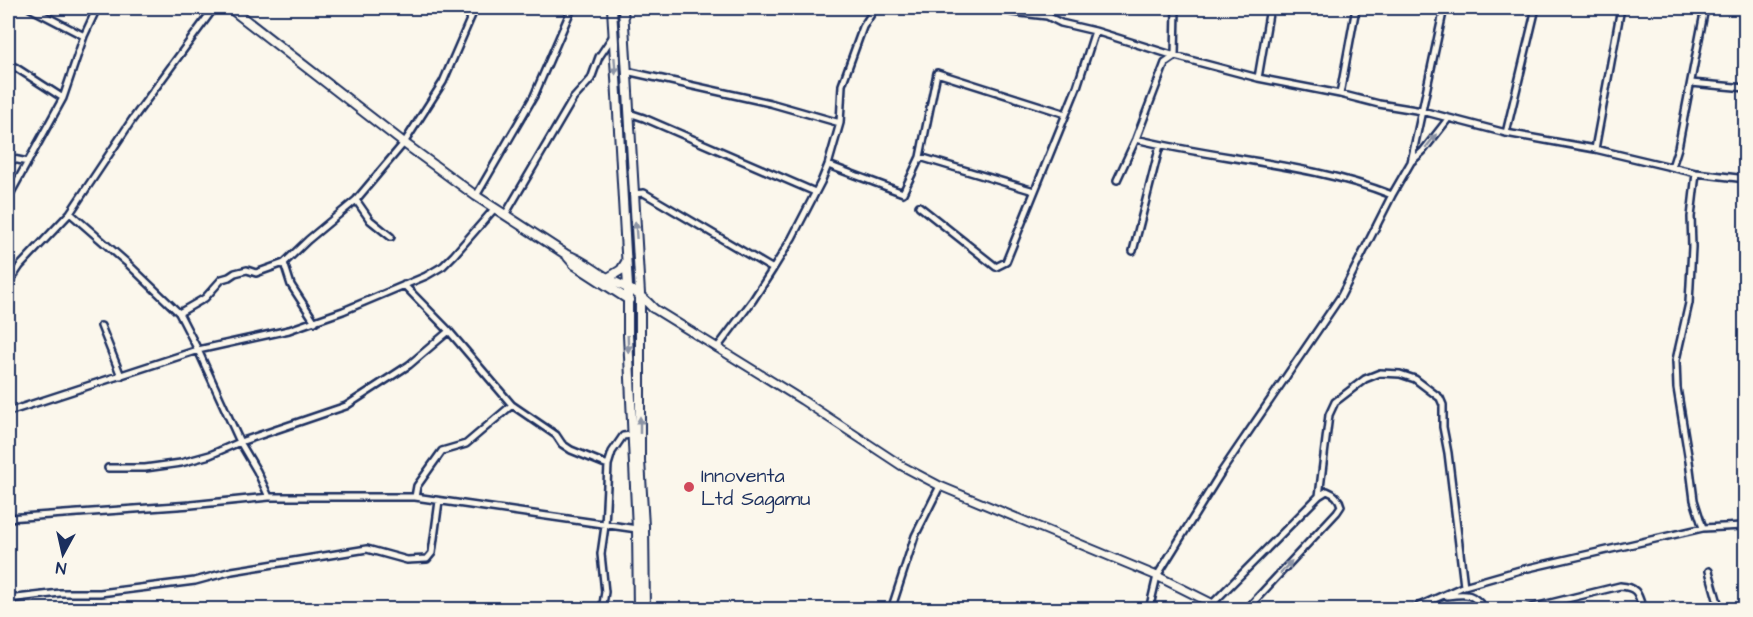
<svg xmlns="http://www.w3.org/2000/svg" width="1753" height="617" font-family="'Architects Daughter',sans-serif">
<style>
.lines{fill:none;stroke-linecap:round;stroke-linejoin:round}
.minor-casing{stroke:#1b2f5e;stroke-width:10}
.tertiary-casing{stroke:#1b2f5e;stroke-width:11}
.secondary-casing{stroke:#1b2f5e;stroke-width:12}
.minor{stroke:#fbf7ec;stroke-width:5}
.tertiary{stroke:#fbf7ec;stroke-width:7}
.secondary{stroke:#fbf7ec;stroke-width:8}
.oneway{fill:#8b93a5}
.poi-dot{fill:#d1495b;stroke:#fbf7ec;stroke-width:2}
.labels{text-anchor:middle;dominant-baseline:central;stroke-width:4.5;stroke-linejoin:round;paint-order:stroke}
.poi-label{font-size:20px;fill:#1b2f5e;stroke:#fbf7ec;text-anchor:start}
</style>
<rect width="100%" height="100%" fill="#fbf7ec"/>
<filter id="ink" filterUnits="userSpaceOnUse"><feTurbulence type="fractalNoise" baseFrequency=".0167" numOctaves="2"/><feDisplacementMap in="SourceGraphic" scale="12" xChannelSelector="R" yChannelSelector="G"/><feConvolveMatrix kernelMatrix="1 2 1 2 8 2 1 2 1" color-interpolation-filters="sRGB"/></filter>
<g filter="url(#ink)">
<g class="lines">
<defs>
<path id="minor" d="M30 8 84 36
M998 8 1012 12 1047 16 1061 23 1095 31 1175 56 1258 78 1340 94 1379 104 1422 111 1506 133 1595 149 1696 173 1746 179
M8 64 15 67 63 98
M626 71 770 103 840 123
M1258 78 1270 8
M1691 83 1746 88
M1340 94 1356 8
M629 113 644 118 815 192
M1506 133 1536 8
M1136 139C1219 160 1312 163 1392 195
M1595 149 1621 8
M920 157 937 73 1066 114
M8 158 28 162
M1411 162 1444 8
M828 165 903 193 920 157 1034 191
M1672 167 1678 148 1705 8
M1696 173 1691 217 1692 247 1689 303 1676 360 1677 388 1689 461 1694 500 1703 528
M1117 180 1136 139 1165 63 1175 56 1176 8
M633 194 644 193 773 269
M476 196 534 96 572 8
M8 198 63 98 84 36 97 8
M356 200 370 220 391 237
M919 206 996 267 1006 262 1077 87 1095 31
M70 213 126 262 179 313 198 350 240 442 257 471 269 497
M505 215 573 99 591 79 599 57 613 36
M1133 251 1160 145
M284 263 291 285 315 322
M8 284 20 266 70 213 132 120 214 8
M404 285 449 331 512 405 556 435 562 444 571 450 608 465
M179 313 205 298 222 279 229 277 235 273 247 270 256 273 284 263 308 240 356 200 404 143 443 82 475 8
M101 326 121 376
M717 348 753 300 773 269 792 238 821 182 828 165 840 123 842 85 863 27 875 8
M8 412 198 350 289 330 343 311 426 276 443 266 454 255 495 208
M108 468H145L181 463 210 455 240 442 346 406 409 365 449 331
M1319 496 1329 415 1335 402 1365 379 1380 373 1400 374 1415 379 1440 398 1443 405V427L1448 453 1464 586
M415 497 417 486 442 451 466 444 512 405
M8 518 191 505 269 497H415L637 529
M1709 571 1720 610
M1447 596C1468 593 1472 593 1486 610
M8 599 60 593H100L195 581 232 571 367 549 407 560 427 559 432 553 439 501
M1213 603 1319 496 1327 491C1335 494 1339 498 1341 506L1337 512 1246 610
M602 610 605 592 601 554 605 526 608 465 612 452 623 436 632 435
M891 610 915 536 940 486
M1149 610 1157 576 1222 471 1341 296 1392 195 1411 162 1423 151 1448 119
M1410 610 1464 586 1520 570 1703 528 1743 526
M1522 610 1620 586C1638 587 1638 594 1643 610"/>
<path id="tertiary" d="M653 308 802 400 902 466 940 486 1157 576 1225 610"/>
<path id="secondary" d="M230 8 404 143 476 196 567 255C583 260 594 271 609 279 630 290 636 290 653 308
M612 8 628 287V335L637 529 638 610
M623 8 640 294V461L644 526 645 610
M568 257 575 265 629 300
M608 278 621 270 626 262"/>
</defs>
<!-- minor casing -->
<use href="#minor" class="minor-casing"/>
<!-- tertiary casing -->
<use href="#tertiary" class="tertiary-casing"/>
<!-- secondary casing -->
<use href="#secondary" class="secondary-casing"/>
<!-- minor -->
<use href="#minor" class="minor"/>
<!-- tertiary -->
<use href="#tertiary" class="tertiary"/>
<!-- secondary -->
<use href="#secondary" class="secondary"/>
</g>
<!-- one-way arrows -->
<defs><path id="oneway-solid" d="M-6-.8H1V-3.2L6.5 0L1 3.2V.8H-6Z" transform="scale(1.5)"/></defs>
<g class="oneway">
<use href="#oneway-solid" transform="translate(615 66) rotate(86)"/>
<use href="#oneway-solid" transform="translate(1431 141) rotate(-52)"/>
<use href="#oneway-solid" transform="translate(636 230) rotate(-94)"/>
<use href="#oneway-solid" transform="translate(628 344) rotate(88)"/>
<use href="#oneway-solid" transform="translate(640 425) rotate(-90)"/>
<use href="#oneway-solid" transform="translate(1286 567) rotate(-47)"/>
</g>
</g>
<!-- markers -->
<circle class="poi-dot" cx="689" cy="487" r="6"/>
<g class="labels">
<!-- poi labels -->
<g class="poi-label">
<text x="701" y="476">Innoventa<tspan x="701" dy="23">Ltd Sagamu</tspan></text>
</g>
</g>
<!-- margin -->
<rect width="1753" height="617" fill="none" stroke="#fbf7ec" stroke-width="30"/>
<rect x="15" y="15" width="1723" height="587" fill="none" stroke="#1b2f5e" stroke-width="2" filter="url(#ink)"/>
<!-- north arrow -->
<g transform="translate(63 554) rotate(188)" stroke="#fbf7ec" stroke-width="4.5" paint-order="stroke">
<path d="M0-4.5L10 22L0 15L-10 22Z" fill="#1b2f5e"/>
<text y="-9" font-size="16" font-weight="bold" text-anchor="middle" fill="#1b2f5e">N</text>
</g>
</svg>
